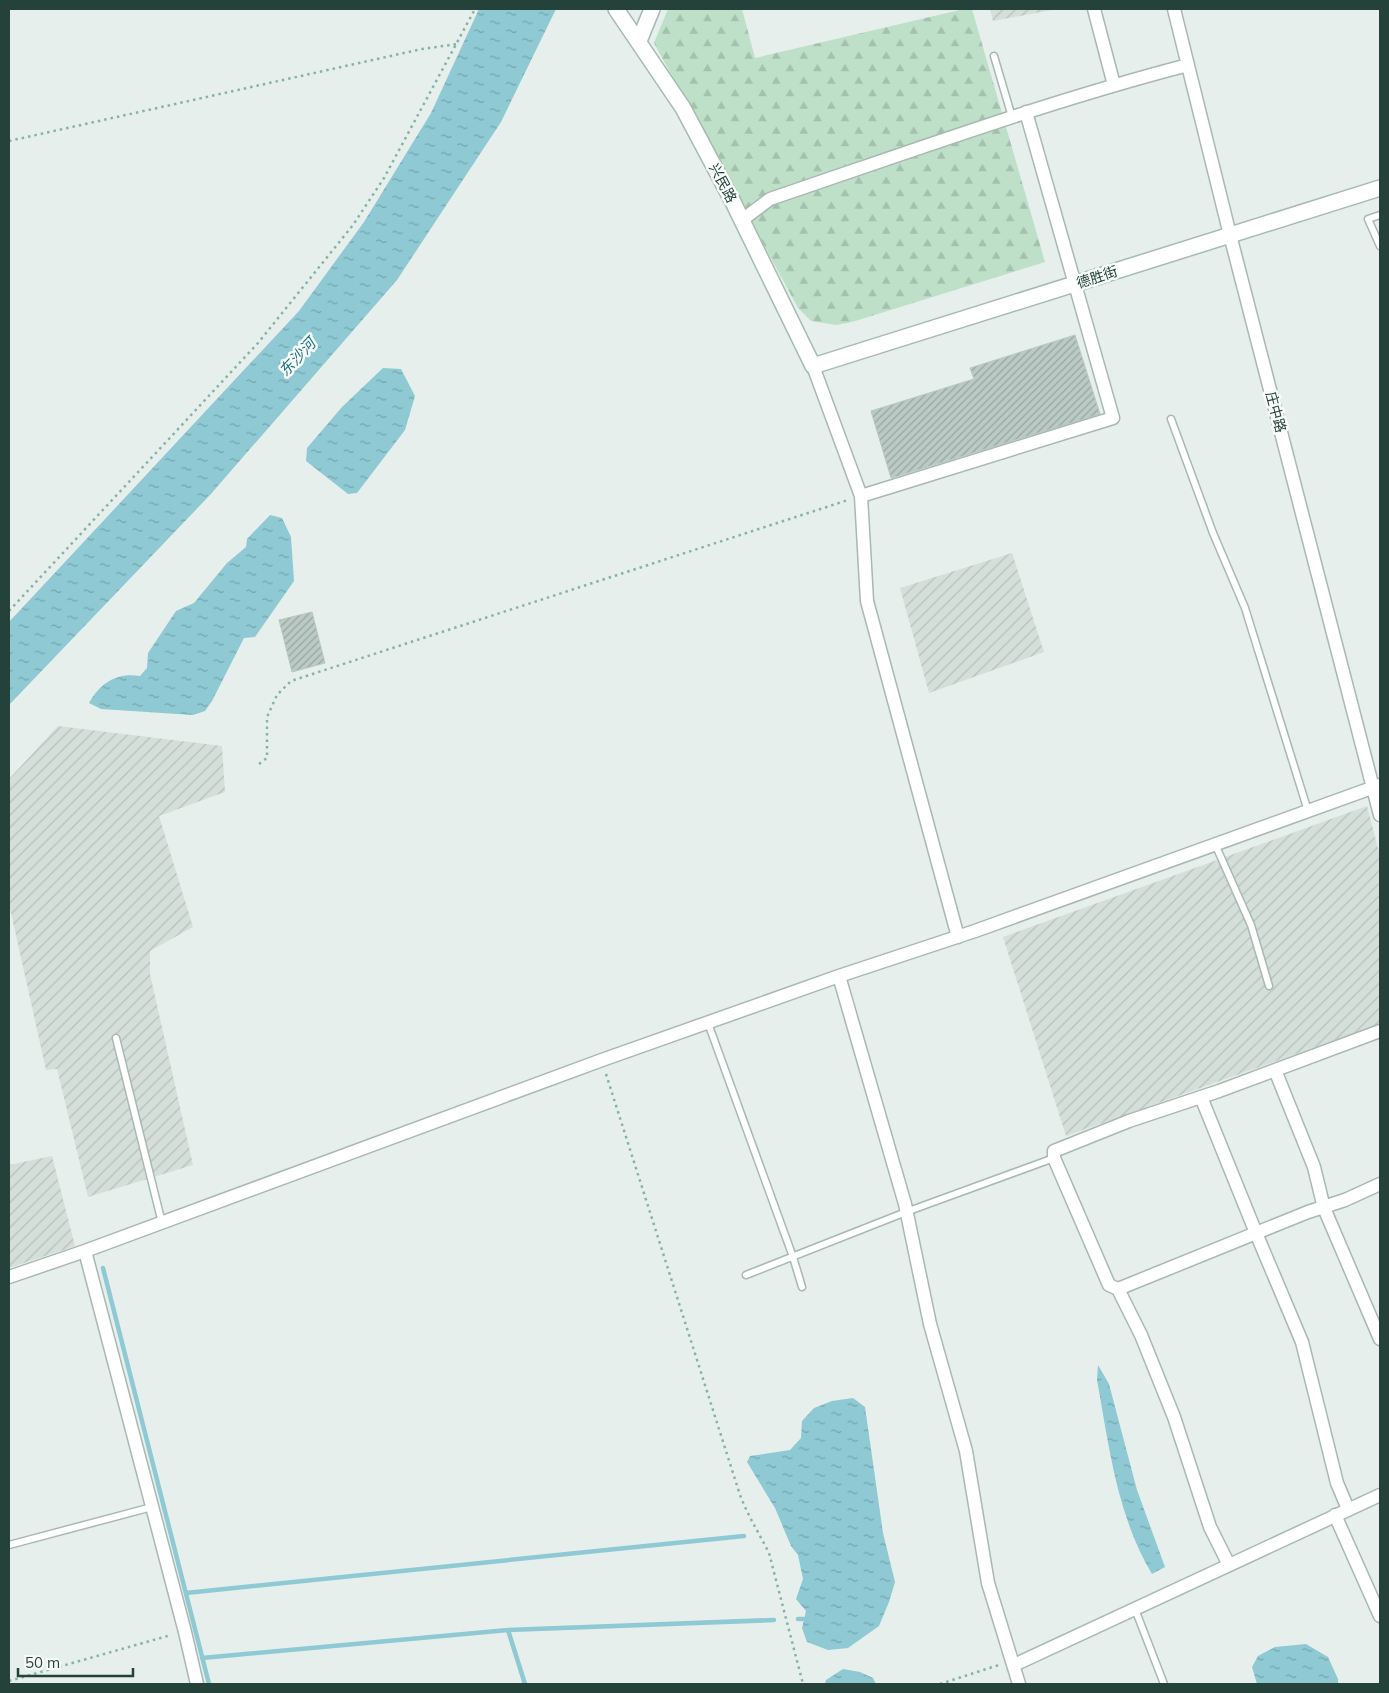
<svg xmlns="http://www.w3.org/2000/svg" width="1389" height="1693" font-family="Mulish,'Noto Sans SC',sans-serif">
<style>
.industrial{fill:url(#industrial-furrows)}
.forest{fill:url(#forest-firs)}
.water{fill:url(#water-ripples)}
.lines{fill:none;stroke-linecap:round;stroke-linejoin:round}
.stream{stroke:#8ec9d4;stroke-width:4.5}
.building{fill:url(#building-hatch);stroke:#b8c9c2}
.lane-casing{stroke:#a8b8b2;stroke-width:9}
.street-casing{stroke:#a8b8b2;stroke-width:15}
.secondary-casing{stroke:#a4bbb3;stroke-width:18}
.path{stroke:#86b3a5;stroke-width:2.5;stroke-dasharray:2.5 4;stroke-linecap:butt}
.lane{stroke:#fff;stroke-width:6}
.street{stroke:#fff;stroke-width:12}
.secondary{stroke:#fff;stroke-width:15}
.labels{text-anchor:middle;dominant-baseline:central;stroke-width:5;stroke-linejoin:round;paint-order:stroke}
.street-label{font-size:14px;fill:#24423a;stroke:#f7fbf9}
.water-label{font-size:15px;font-style:italic;fill:#1c6f80;stroke:#f7fbf9}
</style>
<defs>
<pattern id="industrial-furrows" width="10" height="10" patternUnits="userSpaceOnUse" patternTransform="scale(1.25)"><rect width="10" height="10" fill="#d4dfda"/><path d="M-1 1l2-2M0 10L10 0M9 11l2-2" fill="none" stroke="#b6c1bc"/></pattern>
<pattern id="forest-firs" width="22" height="20" patternUnits="userSpaceOnUse" patternTransform="scale(1.25)"><rect width="22" height="20" fill="#bfe0c8"/><path d="M5 1l3.5 6h-7zM16 11l3.5 6h-7z" fill="#a4c1ad"/></pattern>
<pattern id="water-ripples" width="26" height="14" patternUnits="userSpaceOnUse" patternTransform="scale(1.25)"><rect width="26" height="14" fill="#8ec9d4"/><path d="M2 4q2-2 4 0t4 0M15 11q2-2 4 0t4 0" fill="none" stroke="#74a5ad"/></pattern>
<pattern id="building-hatch" width="6" height="6" patternUnits="userSpaceOnUse" patternTransform="scale(1.25)"><rect width="6" height="6" fill="#bbcac4"/><path d="M-1 1l2-2M0 6l6-6M5 7l2-2" fill="none" stroke="#98a6a0"/></pattern>
</defs>
<rect width="100%" height="100%" fill="#e6efeb"/>
<!-- industrial -->
<path class="industrial" d="M990 9H1057L993 21Z
M1012 553 1044 652 929 693 900 588Z
M58 726 222 746 225 792 159 816 193 927 150 951V974L193 1165 88 1197 57 1069 46 1070 9 904V779Z
M1367 806 1380 856V1024L1066 1136 1003 937Z
M52 1156 75 1246 9 1268V1165Z"/>
<!-- forest -->
<path class="forest" d="M668 9H742L755 58 964 9H972L1045 262 852 322 836 325 811 321 798 308 654 43Z"/>
<!-- water -->
<path class="water" d="M479 9H556L501 122 397 280 210 495 9 705V622L299 311 364 222 431 113Z
M383 368 401 369 415 396 405 430 357 493 348 494 306 461 307 448 342 407Z
M270 515 282 518 291 537 294 581 255 637 244 638 212 701 205 711 193 715 101 709 89 703C100 683 117 672 140 676L147 668 148 653 176 611 194 603 227 563 246 547 247 539Z
M1098 1365 1109 1384 1137 1490 1165 1567 1152 1574C1117 1516 1109 1446 1097 1380Z
M853 1398 865 1407 883 1533 895 1582 889 1602 879 1626 848 1648 828 1650 807 1642 802 1628 806 1611 796 1599 803 1579 798 1555 791 1546 775 1508 747 1462 750 1456 790 1450 801 1438 802 1421 814 1408 832 1401Z
M1306 1644 1328 1657 1338 1679V1684H1257L1252 1667 1258 1656 1275 1647Z
M843 1669 860 1672 873 1678 876 1684H825L826 1680Z"/>
<g class="lines">
<!-- stream -->
<path class="stream" d="M103 1268 209 1684
M186 1593 744 1536
M798 1619H804
M508 1630 525 1684
M202 1658 508 1630 774 1620"/>
</g>
<!-- building -->
<path class="building" d="M1075 335 1100 414 891 478 871 411 974 379 970 368Z
M312 612 325 663 292 672 279 620Z"/>
<g class="lines">
<defs>
<path id="lane" d="M994 56 1012 117
M1380 215 1368 219 1380 246
M1171 419 1213 533 1245 608 1308 811
M1215 844 1251 925 1269 986
M708 1023 793 1257 802 1287
M116 1038 162 1223
M746 1275 906 1212 1054 1158
M9 1545 152 1507
M1135 1609 1164 1684"/>
<path id="street" d="M1094 9 1114 85
M1174 9 1230 235 1380 815
M742 220 770 199C909 152 1046 102 1188 65
M813 366 861 496 867 601 958 937
M861 496 1113 418 1026 112
M839 976 905 1204 930 1324 966 1451 988 1583 1019 1684
M1380 1031 1219 1091 1129 1121 1054 1151V1158L1109 1285 1118 1289 1308 1212 1345 1200 1380 1184
M1275 1070 1314 1167 1324 1208 1380 1339
M1201 1097 1256 1233 1302 1342 1337 1483 1348 1509
M9 1277 85 1251
M1118 1289 1141 1335 1174 1417 1210 1527 1229 1565
M1335 1515 1380 1616
M1014 1665 1380 1495
M197 1684 185 1632 85 1251 602 1060 839 976 975 931 1380 785"/>
<path id="secondary" d="M616 9 683 108 733 202 813 366 1380 188
M639 41 652 9"/>
</defs>
<!-- lane casing -->
<use href="#lane" class="lane-casing"/>
<!-- street casing -->
<use href="#street" class="street-casing"/>
<!-- secondary casing -->
<use href="#secondary" class="secondary-casing"/>
<!-- path -->
<path class="path" d="M9 141 422 49 457 44
M9 611 258 343 353 225 384 178 475 9
M259 764 267 758V717L277 695 291 681 848 500
M606 1074 740 1495C748 1516 759 1533 769 1553L803 1684
M9 1681 171 1635
M940 1684 999 1665"/>
<!-- lane -->
<use href="#lane" class="lane"/>
<!-- street -->
<use href="#street" class="street"/>
<!-- secondary -->
<use href="#secondary" class="secondary"/>
</g>
<g class="labels">
<!-- street labels -->
<g class="street-label">
<text transform="translate(723 183) rotate(62)">兴民路</text>
<text transform="translate(1097 277) rotate(-18)">德胜街</text>
<text transform="translate(1276 412) rotate(75)">庄中路</text>
</g>
<!-- water labels -->
<g class="water-label">
<text transform="translate(297 357) rotate(-47)">东沙河</text>
</g>
</g>
<!-- border -->
<rect width="1389" height="1693" fill="none" stroke="#24423a" stroke-width="20"/>
<!-- scale -->
<path d="M18 1668v8h115v-8" fill="none" stroke="#24423a" stroke-width="2.5"/>
<text x="25" y="1668" font-size="15" fill="#24423a" stroke="#f7fbf9" stroke-width="4" paint-order="stroke">50 m</text>
</svg>
